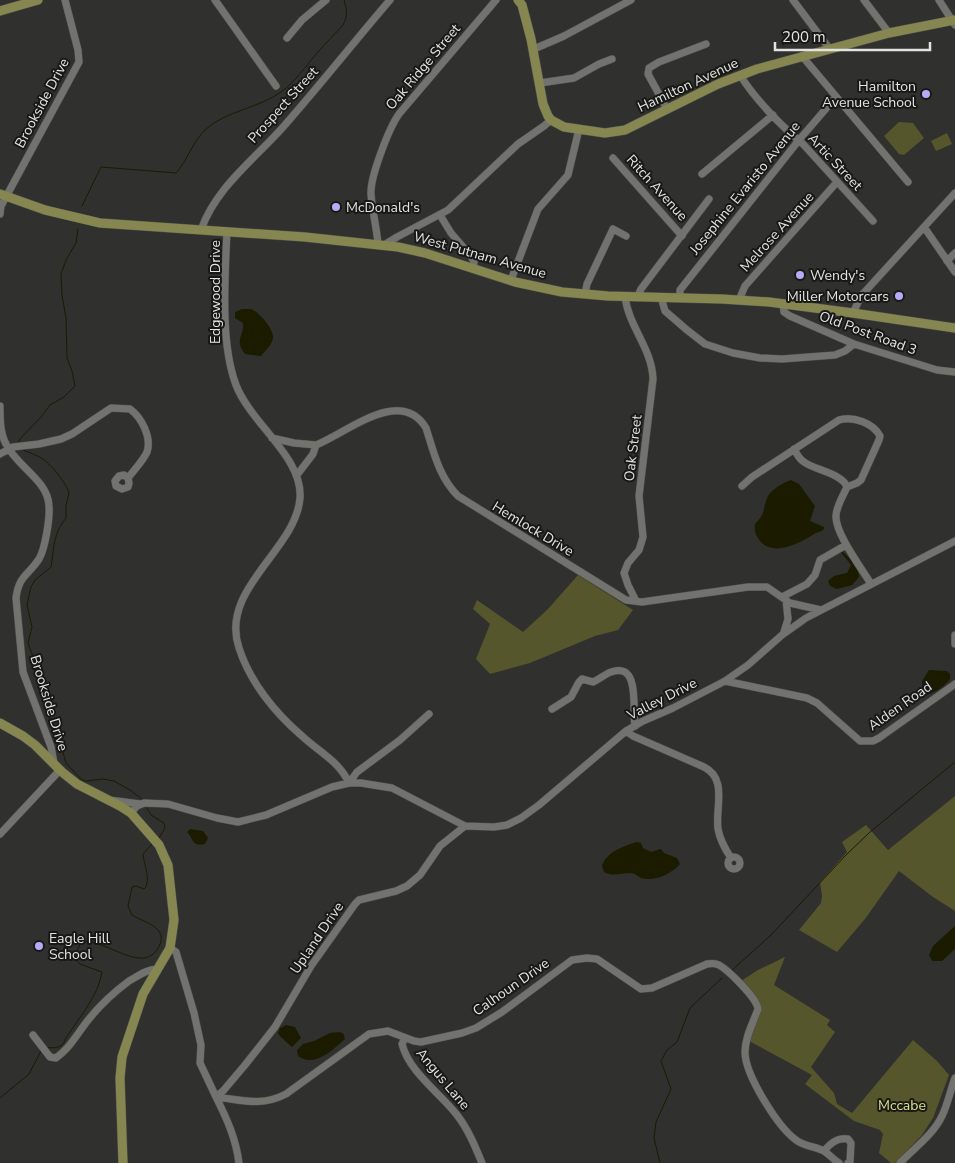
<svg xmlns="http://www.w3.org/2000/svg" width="955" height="1163" font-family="'Nunito Sans',sans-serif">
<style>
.green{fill:#55562c}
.water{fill:#1b1b00}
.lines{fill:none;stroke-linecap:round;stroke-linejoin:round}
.stream{stroke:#1b1b00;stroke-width:1}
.minor-casing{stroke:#4d4d4b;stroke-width:8}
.major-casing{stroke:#4d4d4b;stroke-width:10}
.minor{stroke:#72726f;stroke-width:7}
.major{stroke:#858650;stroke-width:9}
.poi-dot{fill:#b7abf8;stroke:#181817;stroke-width:2}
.labels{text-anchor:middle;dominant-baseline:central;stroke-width:4;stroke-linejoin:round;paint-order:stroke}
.street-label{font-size:14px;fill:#e3e3e1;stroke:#181817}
.poi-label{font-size:14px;fill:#e3e3e1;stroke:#181817;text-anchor:start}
.park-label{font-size:14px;fill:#dee288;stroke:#181817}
</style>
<rect width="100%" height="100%" fill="#30302e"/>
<!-- green -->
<path class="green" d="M899 122 913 123 924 138 904 155 899 154 884 136Z
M947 133 952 144 936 151 931 141Z
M578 575 633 610 618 630 595 636 530 663 490 674 476 659 490 624 473 609 477 600 523 632 548 609Z
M955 796V911L933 897 899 871 865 919 837 952 799 930 821 903 822 896 820 882 847 852 842 842 866 825 888 850Z
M785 957 774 985 830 1020 827 1025 835 1032 811 1067 834 1093 837 1104 852 1113 913 1040 937 1061 949 1075 933 1118 922 1135 895 1163H891L879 1153 883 1134 880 1130 854 1121 805 1084 812 1075 749 1041 760 1006 759 1001 741 981 758 970Z"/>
<!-- water -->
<path class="water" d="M242 309C245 309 248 309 251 309 259 312 274 329 273 338 272 345 265 351 261 356L245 354C234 339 244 337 243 323L235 318V312Z
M791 480 799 484 815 506 810 521 824 527V529C821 532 818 532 814 534 802 542 774 557 761 542 756 536 754 532 755 524 767 512 762 509 768 496 772 489 783 483 791 480Z
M840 551H842C849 558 859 566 859 577L852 585 837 589 830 586 828 581 834 576 847 573 851 565Z
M929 670 947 671 950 674V679C945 686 934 694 925 695L922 692V681Z
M190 829 203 831 208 838 205 844C191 847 194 839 187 832Z
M637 842 641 843 643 848 651 852 661 849 664 853 677 858 680 864C672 874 654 882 641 878 637 876 635 873 630 873 620 873 613 877 604 872L602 866C606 852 624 846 637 842Z
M955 926V949L942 961H932L929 955 933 946Z
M286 1025 295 1027 301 1038 292 1047C290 1045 279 1036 278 1033L280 1028Z
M339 1032 343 1033 345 1039C333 1050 314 1068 298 1056L297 1050 303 1044 314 1041 330 1033Z"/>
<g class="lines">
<!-- stream -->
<path class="stream" d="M82 206 101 167 176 173C188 160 192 142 206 129 226 111 259 108 281 92 295 82 306 66 317 53 326 43 335 34 343 25 348 15 347 10 344 0
M19 443V440L42 416 50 405 64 397 75 386 72 371 67 358 66 318 62 295 61 274 66 260 76 243 78 229
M21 449C27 452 34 454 40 457 52 465 63 479 69 492L66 506V518C53 534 54 548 51 567L35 580 31 587 27 605 32 627 28 643 41 678 46 709 60 742 66 763 81 779 85 781 103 779 114 781 130 790 142 799
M145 805 151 815 164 823 165 828 159 838
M731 971 771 935 846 855 870 832 955 762
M47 1048C52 1047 57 1049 62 1045 65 1042 65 1038 68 1035 81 1015 98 996 102 972L80 964 74 958 81 942C105 937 146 979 160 944 162 939 162 935 158 930 152 923 140 920 132 915L128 906 132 887 136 886 144 889 146 887C150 875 144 866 143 854L152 844
M0 1098 29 1074 41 1051
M660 1163 654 1138 656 1122 671 1089 661 1061 667 1050 677 1042 690 1008 722 978"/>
<defs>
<path id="minor" d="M215 0 276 86
M793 0 829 48
M864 0 889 33
M939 0 955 25
M287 38 302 20 326 0
M534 49 564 36 631 0
M802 56 908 182
M740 75C755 99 781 126 803 144L873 221
M540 83 574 78 599 64 612 59
M667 109 648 74 649 68 659 62 706 44
M613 158 682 236
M702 174 773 115
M0 214 1 206 79 62 78 50 65 0
M440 215 451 233 471 256 474 262 473 269
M924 227 955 272
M201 230C216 187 255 159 284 126 320 85 354 42 390 0
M227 231C225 277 220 343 236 385 251 424 303 457 300 498 296 550 219 589 239 648 250 682 275 713 302 736 319 752 339 761 349 783
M378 245C377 228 372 211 371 194 370 177 389 128 399 114L496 0
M384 245 397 237 448 210 518 144 544 126 551 120
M947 261 955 253
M511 280 538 209 568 175 579 129
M585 294 587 284 613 229 626 236
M625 296C628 326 652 348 653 379L639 496 643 537 639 550 628 563 624 573 628 585 636 601
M638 296 641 289 709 199
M661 297 665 311 687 330 705 344 733 353 760 358 782 359 835 355 845 351 854 344
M680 298V290L799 140 836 97
M739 300 745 286 837 182
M783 303 784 312 790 316 854 344 937 370 955 372
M853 313 861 296 955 193
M0 406C0 419 0 433 6 444 17 467 48 480 49 506 50 519 45 549 39 559 28 576 19 575 16 598L23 672 51 747 54 763
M272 438 294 443 316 445
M794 449C797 454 799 459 804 462 815 470 843 474 847 487
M0 454 13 447 39 444 61 439 72 434 111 408 130 409C141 417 152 437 147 452 143 461 134 470 128 478L129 483 128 487 122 489 116 486 115 481 119 476 124 475 128 478
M297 475 313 454 316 445C348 432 401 386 426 428 434 453 439 477 458 496L626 600 642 602 748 587H767L790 603 821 610
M742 486 752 477 839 420C854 416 873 423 880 436L879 440 861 480 857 483 847 487C843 496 836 507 836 516 835 533 862 569 871 584
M782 597 807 584 815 575 820 560 846 545
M784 632 788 619 786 600
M955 635V644
M725 681 807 698 817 703 860 741H873L879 738 955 684
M552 709 571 697 579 682 582 679 593 682C600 679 605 674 611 672 641 661 632 711 635 726
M626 731 633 736 704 767C728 779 715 808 718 829 720 840 725 849 731 858
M349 783 357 772 400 740 429 714
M109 800 140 804
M131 813 137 806 144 803 168 804 217 818 238 822 266 815 332 787 349 783H361L392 788 465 826 494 827 507 825 521 818 539 805 626 731 643 721 673 708 725 681 748 665 782 635 806 618 955 541
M0 834 60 770
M728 863a6 6 0 1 1 12 0a6 6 0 1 1-12 0Z
M170 948 176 952 194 1013 201 1045 200 1063 216 1097C242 1100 261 1107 286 1094L369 1034 388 1031 414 1041 421 1042 462 1033 476 1028 502 1012 572 960 587 958 597 959 641 989 652 988 707 964C712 963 715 963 719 965 728 970 757 998 758 1009 753 1023 745 1037 745 1052 745 1075 778 1127 796 1140 805 1147 815 1146 824 1151 830 1155 834 1160 839 1163
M33 1035 50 1057 56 1058C67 1050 72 1042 80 1031 93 1012 110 995 129 981 138 976 147 969 158 969
M405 1038 402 1044C409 1072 440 1093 457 1115 468 1129 475 1146 482 1163
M824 1151C830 1144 837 1137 848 1139L851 1143 850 1162 848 1163
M239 1163C236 1139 227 1119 216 1097L223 1091 245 1065 275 1027 311 966 355 904 359 900 396 891 407 886 420 875 440 846 465 826
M900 1163C914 1148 933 1135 942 1116 948 1104 950 1091 955 1078"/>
<path id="major" d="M518 0 522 5 531 39 543 104 548 116 551 120 564 127 605 133 625 130 718 84 757 69 889 33 955 20
M0 11 38 0
M0 194 45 210 100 223 305 237 398 247 425 253 515 282 562 292 608 296 722 299 769 302 853 313 955 328
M0 723 23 736 35 745 62 772 77 784 120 806 131 813 159 845 168 865 174 920 170 948 143 994 122 1057 120 1078 123 1163"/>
</defs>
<!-- minor casing -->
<use href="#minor" class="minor-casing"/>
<!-- major casing -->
<use href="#major" class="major-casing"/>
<!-- minor -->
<use href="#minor" class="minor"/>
<!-- major -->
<use href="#major" class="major"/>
</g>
<!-- markers -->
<g class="poi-dot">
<circle cx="926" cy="94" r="5"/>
<circle cx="336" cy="207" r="5"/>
<circle cx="800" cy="275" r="5"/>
<circle cx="899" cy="296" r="5"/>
<circle cx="39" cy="946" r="5"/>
</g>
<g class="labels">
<!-- street labels -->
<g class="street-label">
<text transform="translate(423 67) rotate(-50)">Oak Ridge Street</text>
<text transform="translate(688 85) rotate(-25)">Hamilton Avenue</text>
<text transform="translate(42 103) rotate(-62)">Brookside Drive</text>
<text transform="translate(283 105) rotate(-48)">Prospect Street</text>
<text transform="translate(835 162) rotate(47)">Artic Street</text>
<text transform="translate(657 188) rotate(48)">Ritch Avenue</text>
<text transform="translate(745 188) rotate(-51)">Josephine Evaristo Avenue</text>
<text transform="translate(777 232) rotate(-48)">Melrose Avenue</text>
<text transform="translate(480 255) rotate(16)">West Putnam Avenue</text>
<text transform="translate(215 292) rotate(-90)">Edgewood Drive</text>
<text transform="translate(868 333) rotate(20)">Old Post Road 3</text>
<text transform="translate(633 448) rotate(-83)">Oak Street</text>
<text transform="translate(533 529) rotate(31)">Hemlock Drive</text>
<text transform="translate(662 699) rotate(-27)">Valley Drive</text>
<text transform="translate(49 703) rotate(73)">Brookside Drive</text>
<text transform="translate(900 706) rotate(-35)">Alden Road</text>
<text transform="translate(317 938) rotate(-56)">Upland Drive</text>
<text transform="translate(511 987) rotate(-35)">Calhoun Drive</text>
<text transform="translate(443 1079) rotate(50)">Angus Lane</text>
</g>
<!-- poi labels -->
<g class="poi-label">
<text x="916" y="86" text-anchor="end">Hamilton<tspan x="916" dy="16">Avenue School</tspan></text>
<text x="346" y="207">McDonald's</text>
<text x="810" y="275">Wendy's</text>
<text x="889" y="296" text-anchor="end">Miller Motorcars</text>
<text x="49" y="938">Eagle Hill<tspan x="49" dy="16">School</tspan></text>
</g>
<!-- park labels -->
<g class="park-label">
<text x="902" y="1105">Mccabe</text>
</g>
</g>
<!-- scale -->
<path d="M775 42v8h155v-8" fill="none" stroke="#e3e3e1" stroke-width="2.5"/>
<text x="782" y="42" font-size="15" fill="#e3e3e1" stroke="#181817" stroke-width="4" paint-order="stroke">200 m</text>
</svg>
